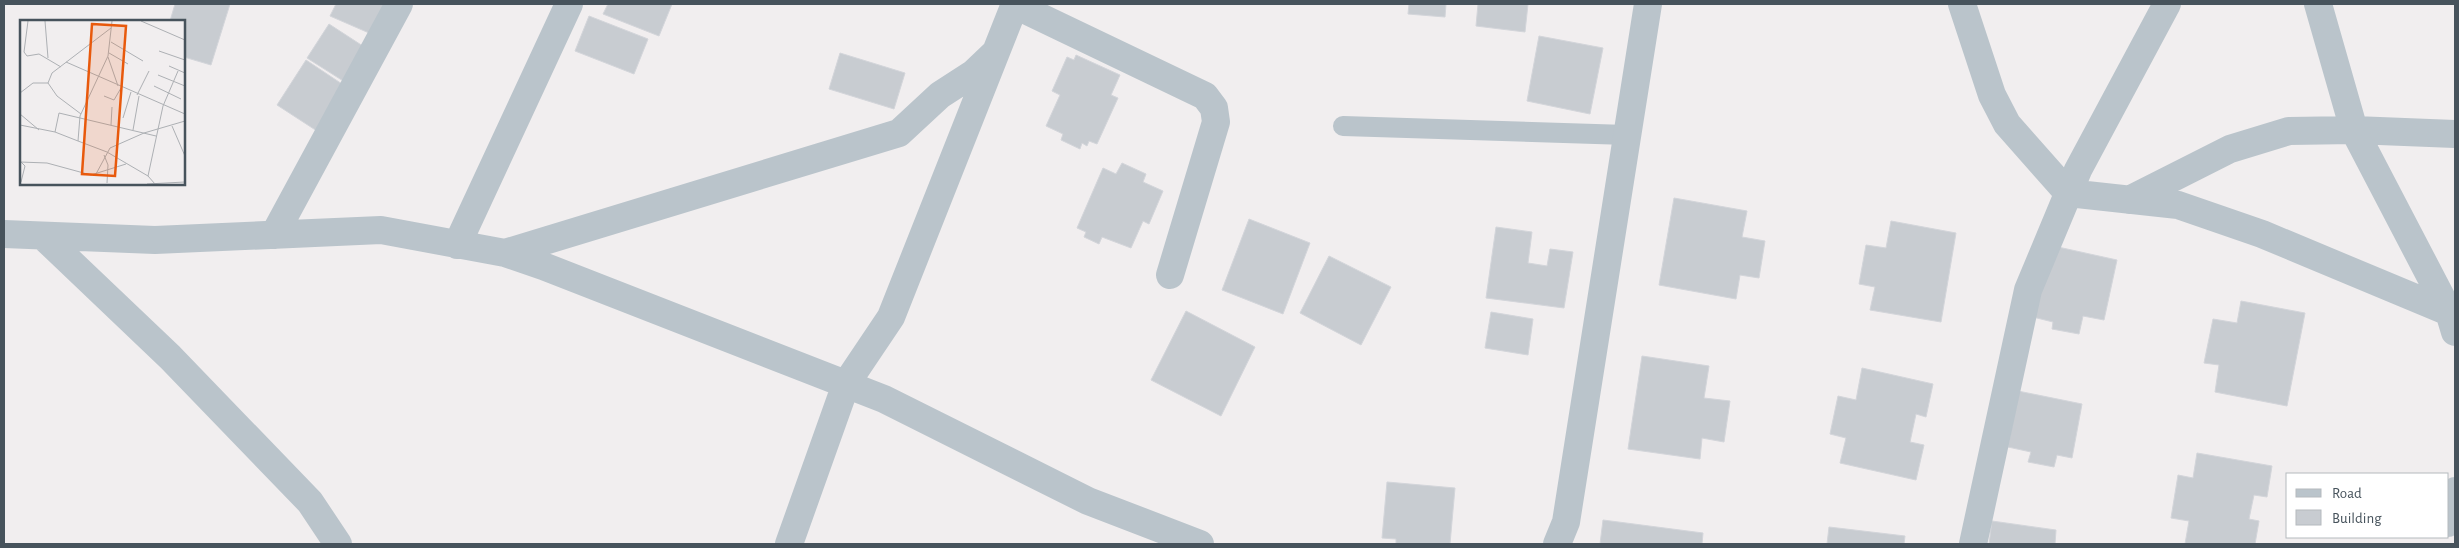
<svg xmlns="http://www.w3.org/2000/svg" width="2459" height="548" font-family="'Alegreya Sans',sans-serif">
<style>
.building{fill:#c8ccd1;stroke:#d3d5da}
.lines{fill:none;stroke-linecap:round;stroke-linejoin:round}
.service{stroke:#bac4cb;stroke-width:20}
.minor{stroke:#bac4cb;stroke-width:28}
.inset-road{fill:none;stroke:#adb0b4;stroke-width:1}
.view{fill:#e8590c;fill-opacity:0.15;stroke:#e8590c;stroke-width:2.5}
.inset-edge{fill:none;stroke:#47535c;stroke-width:2.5}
</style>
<rect width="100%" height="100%" fill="#f1eeef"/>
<!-- building -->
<path class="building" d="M175 4H230L211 65 184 57V21H170Z
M336 4H390L376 36 330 16Z
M608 4H672L659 36 603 14Z
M1409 4H1446L1445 17 1408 14Z
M1478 4H1528L1525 32 1476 26Z
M589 16 648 39 634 74 575 51Z
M329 24 369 50 348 84 307 58Z
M1539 36 1603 48 1590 114 1527 101Z
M840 53 905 73 894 109 829 89Z
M1076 55 1120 75 1111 95 1118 98 1097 144 1089 141 1087 146 1082 143 1080 149 1061 140 1063 134 1046 126 1060 95 1052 91 1067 57 1074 60Z
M306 60 345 86 317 131 277 105Z
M1122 163 1146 174 1143 182 1163 191 1149 224 1143 221 1131 248 1102 237 1099 244 1084 237 1086 232 1077 228 1103 168 1116 174Z
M1674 198 1747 211 1742 237 1765 241 1759 278 1740 275 1736 299 1659 285Z
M1249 219 1310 243 1283 314 1222 290Z
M1891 221 1956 233 1941 322 1870 310 1875 287 1859 284 1866 245 1886 248Z
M1496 227 1532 232 1528 263 1547 266 1550 249 1573 252 1564 308 1486 298Z
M2049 245 2117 260 2104 320 2083 316 2079 334 2052 329 2053 322 2033 317Z
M1329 256 1391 287 1361 345 1300 313Z
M2241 301 2305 313 2287 406 2215 392 2219 365 2204 363 2213 319 2237 323Z
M1186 311 1255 347 1221 416 1151 380Z
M1491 312 1533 319 1528 355 1485 348Z
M1642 356 1709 366 1704 398 1730 401 1724 442 1702 438 1700 459 1628 449Z
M1862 368 1933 384 1926 417 1916 414 1910 442 1924 445 1916 480 1840 463 1846 438 1830 434 1838 396 1856 400Z
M2018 391 2082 404 2072 458 2057 455 2054 467 2028 462 2031 452 2008 447Z
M2197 453 2272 466 2267 497 2254 495 2249 519 2259 521 2255 544H2185L2189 521 2171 518 2178 475 2193 478Z
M1387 482 1455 488 1450 544H1396V539L1382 538Z
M1603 520 1703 533 1702 544H1600Z
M1992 521 2056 530 2055 544H1989Z
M1829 527 1905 536 1904 544H1827Z"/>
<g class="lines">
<!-- service -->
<path class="service" d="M1343 126 1627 135"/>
<!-- minor -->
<path class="minor" d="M1962 4 1992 95 2007 124 2068 193 2178 205 2262 234 2449 312
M2318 4 2354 130 2449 312 2455 332
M1015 5 1205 96 1214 108 1216 122 1170 275
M2129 200 2230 149 2289 131 2354 130 2455 134
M4 234 155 240 381 230 505 253 543 266 884 399 1088 501 1200 544
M274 235 399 4
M44 237 170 357 310 502 338 544
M457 245 569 4
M505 253 899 133 940 95 974 73 995 53
M2448 523 2455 491
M789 544 846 384 891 317 1015 4
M1557 544 1566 522 1648 4
M1973 544 2028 290 2078 170 2167 4"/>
</g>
<!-- overview -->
<g transform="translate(20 20)">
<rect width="165" height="165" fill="#f1eeef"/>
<path class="inset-road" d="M8 1 4 32 7 36 19 34 41 47M25 1 28 38M92 1 88 36 60 96 58 121 87 132 128 156 135 164M121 1 165 20M91 22 123 41M139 31 165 40M89 33 108 44M88 37 98 66M46 42 165 94M149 46 165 53M138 55 165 66M28 63 37 76 61 94M134 66 161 79M0 73 13 63H28L32 53 91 8M117 75 129 51M84 76 94 80 101 68M0 94 19 110M103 98 111 72M0 105 35 112 58 121M91 105 92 87M152 106 165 136M113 110 119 76M35 112 39 93 136 116M84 135 88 145 87 163M0 142 27 143 71 155 106 144M1 142 5 146 1 162M76 154 90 128 124 113 165 101M128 156 143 86 158 51M127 164 165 162"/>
<path class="view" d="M72 4 106 6 95 156 62 154Z"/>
<rect width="165" height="165" class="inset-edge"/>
</g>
<!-- border -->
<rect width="2459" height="548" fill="none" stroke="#47535c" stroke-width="10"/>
<!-- legend -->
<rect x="2286" y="473" width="162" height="65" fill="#ffffff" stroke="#b5babe"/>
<rect x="2296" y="489" width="25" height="8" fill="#bac4cb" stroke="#b5babe"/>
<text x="2332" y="498" font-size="15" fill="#47535c">Road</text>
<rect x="2296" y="510" width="25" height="15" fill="#c8ccd1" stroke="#b5babe"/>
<text x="2332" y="523" font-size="15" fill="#47535c">Building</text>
</svg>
